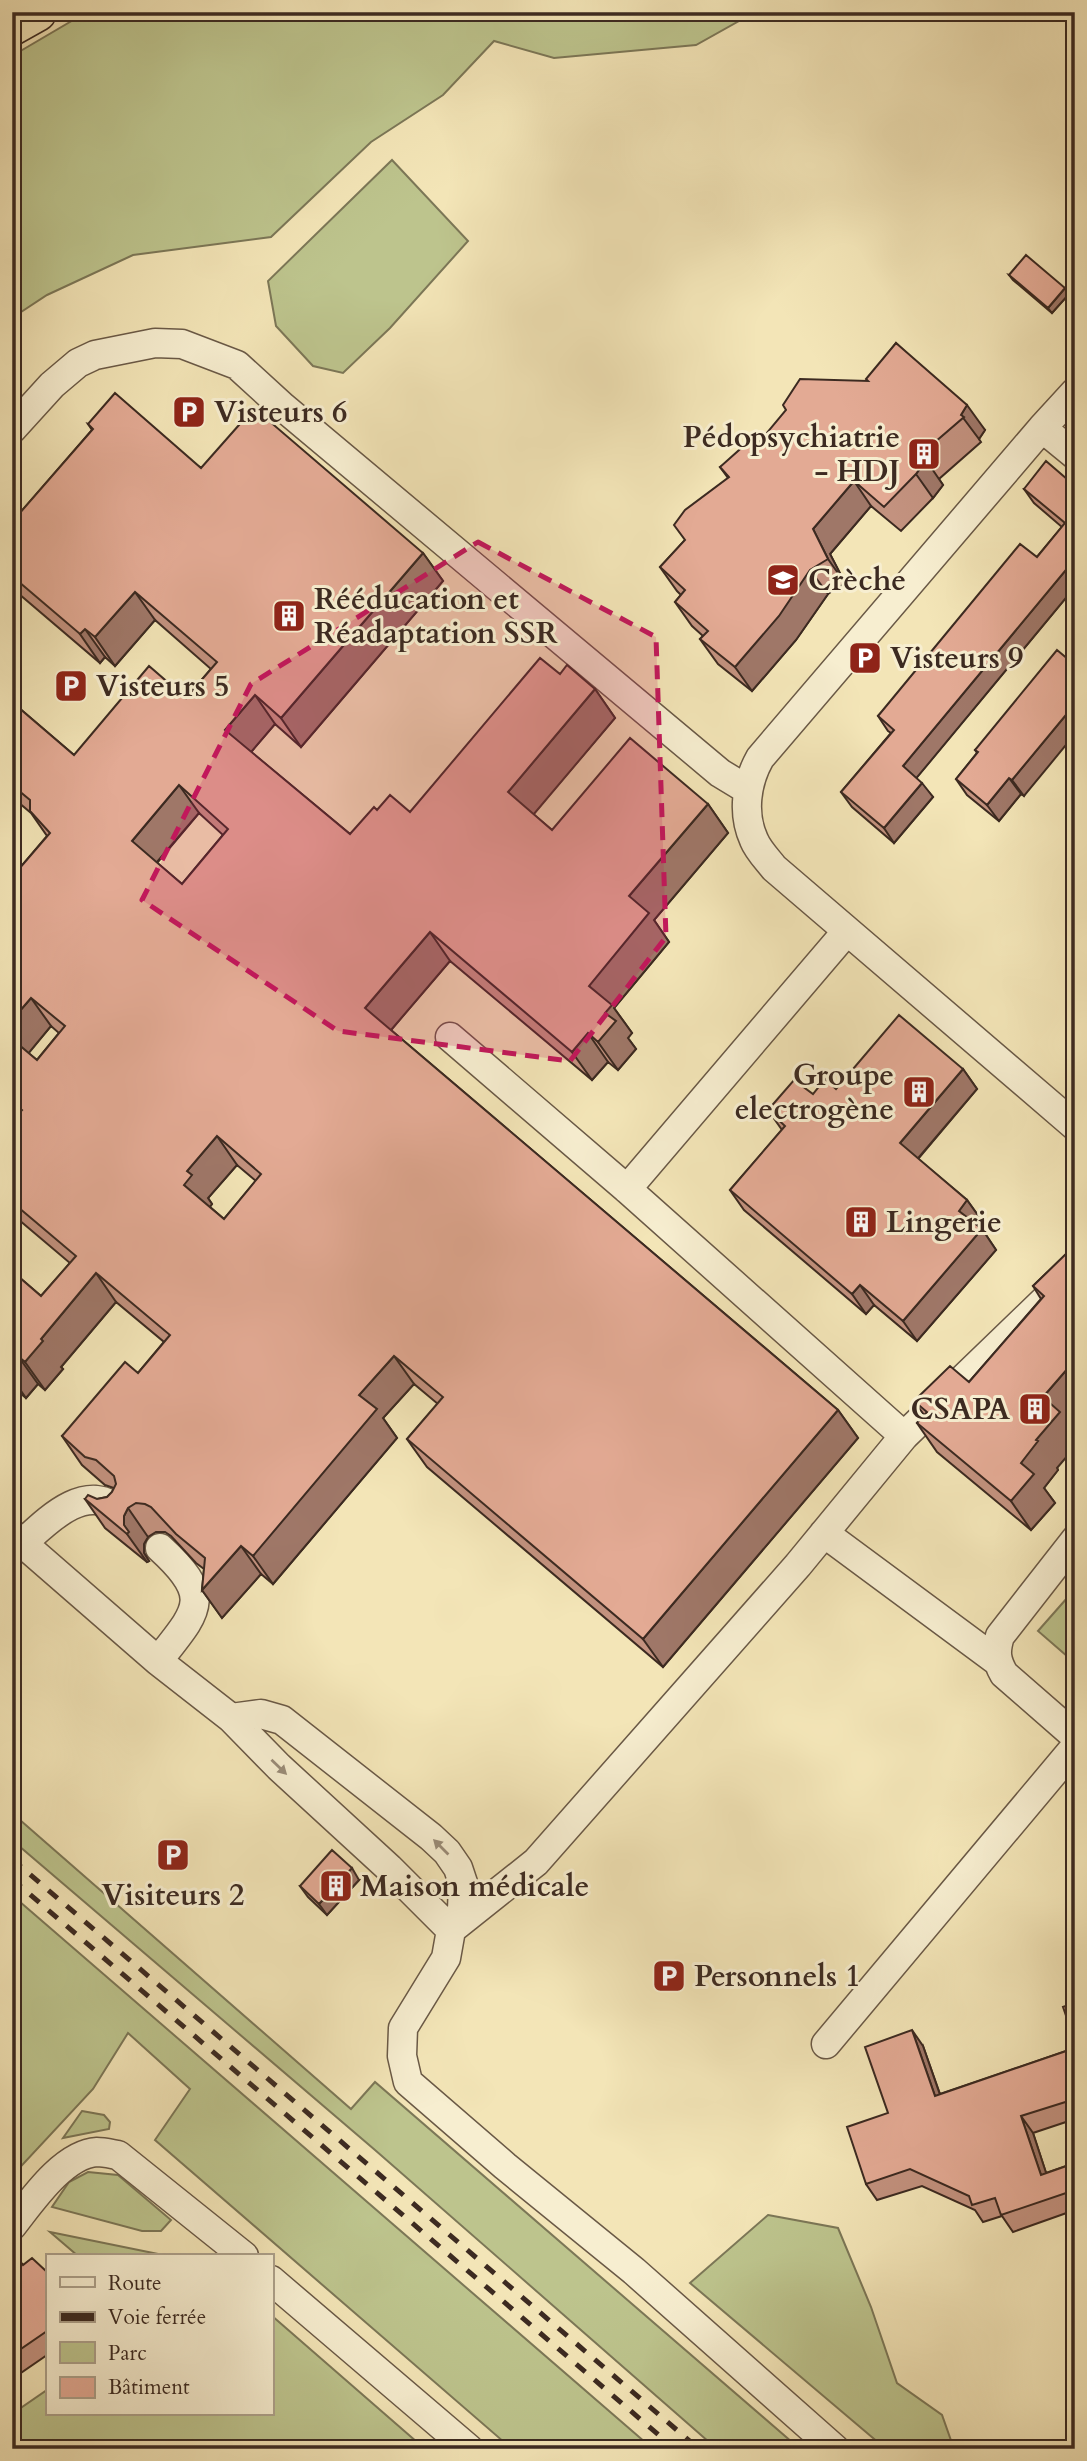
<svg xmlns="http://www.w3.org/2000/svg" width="1087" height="2461" font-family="Cardo,serif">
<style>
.green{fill:#bdc48d;stroke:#7c7757;stroke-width:2}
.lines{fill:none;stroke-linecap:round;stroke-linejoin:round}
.minor-casing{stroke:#6a5946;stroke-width:31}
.highway-casing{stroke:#3c2a21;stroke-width:41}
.minor{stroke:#f7eed0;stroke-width:28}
.highway{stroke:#f3e5b7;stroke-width:38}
.rail{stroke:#3c2a21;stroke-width:5;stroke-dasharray:12 12;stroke-linecap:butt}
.wall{fill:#c3927f;stroke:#3c2a21;stroke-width:2;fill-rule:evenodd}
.shaded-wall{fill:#9f7768;stroke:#3c2a21;stroke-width:2}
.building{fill:#e3aa94;stroke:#3c2a21;stroke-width:2;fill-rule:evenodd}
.oneway{fill:#9a8c78}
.marked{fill:#c2185b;fill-opacity:0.2;stroke:#c2185b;stroke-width:5;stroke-dasharray:14 9;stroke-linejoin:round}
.labels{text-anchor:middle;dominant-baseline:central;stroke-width:6;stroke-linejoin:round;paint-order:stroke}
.poi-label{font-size:30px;font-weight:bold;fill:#3c2a21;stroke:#f7eed0;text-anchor:start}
</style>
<rect width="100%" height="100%" fill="#f3e5b7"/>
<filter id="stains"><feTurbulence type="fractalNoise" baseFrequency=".00286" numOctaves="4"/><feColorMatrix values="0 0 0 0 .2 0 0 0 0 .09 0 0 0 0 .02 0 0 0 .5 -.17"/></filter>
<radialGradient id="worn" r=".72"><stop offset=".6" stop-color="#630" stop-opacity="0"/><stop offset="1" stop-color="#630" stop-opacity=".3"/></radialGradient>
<!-- green -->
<path class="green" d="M87 12H755L696 45 554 58 494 41 443 95 371 142 271 237 133 255 47 295 12 318V56Z
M392 160 468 241 390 328 343 373 313 366 276 326 268 281Z
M1075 1589V1663L1038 1631Z
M12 1813 351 2109 375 2082 800 2449H717L375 2150 12 1840Z
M12 1895 653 2449H512L155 2140 190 2089 128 2033 93 2089 12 2176Z
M82 2111 104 2115 110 2122 109 2129 63 2138Z
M88 2172 118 2175 171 2220 161 2231H142L52 2207 69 2182Z
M768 2215 838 2228 871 2307 897 2383 942 2415 954 2449H886L690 2283Z
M50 2232 168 2256H78Z
M271 2315 425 2449H12V2414L47 2390V2414H271Z"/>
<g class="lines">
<defs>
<path id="minor" d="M1075 392 1042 428 760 758C746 783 742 814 754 840 758 850 767 859 774 868L1075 1126
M1042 428 1075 455
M12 429 52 385 78 363 95 355 155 343 182 344 237 365 283 407 720 773 748 790
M450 1037 627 1189 904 1436 1075 1271
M627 1189 847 931
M824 1533 997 1661
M12 1534 158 1661 231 1718 279 1767 389 1868 451 1930
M1075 1540 1000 1636C995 1652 996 1660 1004 1674L1075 1736
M23 1543C46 1522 86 1480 119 1511
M158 1661C197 1611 215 1598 160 1548
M231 1718 261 1714 282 1720 431 1837 447 1852 458 1868 463 1883 462 1910 451 1930 446 1958 403 2028 402 2056 408 2082 505 2166 634 2271 835 2449
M453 1928 536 1862 798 1565 904 1436
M826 2044 1075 1747
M12 2226C31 2202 63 2154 97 2152 103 2152 112 2154 118 2155L244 2256
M271 2280 469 2449"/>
<path id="highway" d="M12 26 37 12"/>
</defs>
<!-- minor casing -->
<use href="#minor" class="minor-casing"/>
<!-- highway casing -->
<use href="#highway" class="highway-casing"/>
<!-- minor -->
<use href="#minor" class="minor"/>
<!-- highway -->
<use href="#highway" class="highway"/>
<!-- rail -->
<path class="rail" d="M12 1859 699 2449
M12 1879 675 2449"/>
</g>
<!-- wall -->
<path class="wall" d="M1009 275 1069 294 1052 313 1013 280Z
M896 343 985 430 979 439 981 442 939 479 943 485 933 498 901 531 871 506 830 554 845 583 828 594 796 640 752 691 718 664 700 639 703 636 692 626 675 602 681 595 677 591 660 567 685 540 728 478 720 467 867 381Z
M88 424 423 553 443 581 301 747 275 724 251 752 350 834 377 810 410 812 560 674 595 689 615 718 533 814 552 830 708 804 728 833 654 920 669 942 614 1008 632 1033 628 1038 636 1049 618 1070 608 1062 592 1080 450 961 391 1030 838 1410 858 1438 663 1667 427 1467 407 1439 438 1404 414 1384 383 1418 397 1438 273 1584 261 1574 222 1618 202 1590 204 1569 196 1563 171 1536 165 1532H156L148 1537 144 1544V1553L149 1561 147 1562 105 1528 85 1499H97L107 1497 112 1492 114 1488 105 1485 82 1465 62 1436 138 1373 164 1342 116 1302 61 1367 63 1369 45 1390 38 1384 26 1398 12 1386V1271L41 1296 70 1263 12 1214V1121L16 1117 12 1114V877L47 836 31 813 12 797V702L74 755 186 698 211 669 155 620 115 666 105 657 100 663 12 588V522L92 430ZM199 813 223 835 182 884 157 863ZM51 1026 59 1033 37 1060 28 1053ZM237 1165 256 1181 224 1219 210 1207 212 1204 208 1198Z
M1075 486V587L916 778 933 797 894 843 852 807 841 792 891 733 888 731 878 716 1037 557 1062 527 1034 503 1024 489Z
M1075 665 1024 796 1021 794 999 821 967 795 956 779 977 753 975 750Z
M963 1069 977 1089 918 1159 967 1200 982 1221 977 1226 982 1229 996 1250 917 1341 874 1305 866 1314 744 1210 730 1190 782 1130 768 1110 813 1094 836 1089Z
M1066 1254 1067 1422 1057 1468 1058 1470 1044 1488 1055 1503 1031 1530 937 1452 917 1423 924 1415 914 1401 969 1382 1041 1299 1033 1286Z
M359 1880 327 1915 308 1897 300 1886Z
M923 2046 940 2094 1075 2048V2119L1033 2133 1046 2173 1075 2163V2210L1013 2232 1002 2216 983 2222 975 2210 922 2186 877 2200 866 2184 888 2113Z
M12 2254 23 2265 47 2272V2355L12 2379Z"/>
<!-- shaded-wall -->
<path class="shaded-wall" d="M1065 288 1069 294 1052 313 1048 308Z
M967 405 985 430 979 439 961 415Z
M926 460 943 485 933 498 916 474Z
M854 481 871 506 830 554 845 583 828 559 813 529Z
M423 553 443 581 301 747 281 718Z
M1075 559V587L914 781 903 766Z
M810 570 828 594 796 640 752 691 735 667Z
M135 592 155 620 115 666 95 637Z
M85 629 105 657 100 663 80 634Z
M595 689 615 718 528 821 508 792Z
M255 695 275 724 245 759 225 730Z
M1075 704V734L1024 796 1012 780Z
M1009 778 1021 794 999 821 987 805Z
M922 783 933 797 894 843 884 828Z
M179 785 199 813 151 869 132 841Z
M708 804 728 833 654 920 669 942 614 1008 632 1033 628 1038 636 1049 618 1070 598 1042 589 986 629 896Z
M430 932 450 961 385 1037 365 1008Z
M31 998 51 1026 23 1060 12 1045V1020Z
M588 1033 608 1062 592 1080 572 1052Z
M963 1069 977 1089 914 1163 900 1143Z
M217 1136 237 1165 208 1198 212 1204 204 1214 184 1185 187 1171Z
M967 1200 982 1221 973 1231 959 1211Z
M982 1229 996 1250 917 1341 903 1321Z
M96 1273 116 1302 61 1367 63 1369 45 1390 25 1362 41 1339Z
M860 1285 874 1305 866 1314 852 1294Z
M18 1356 38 1384 26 1398 12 1378V1362Z
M394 1356 414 1384 383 1418 397 1438 273 1584 253 1556 359 1395Z
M1075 1360V1413L1067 1422 1075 1434V1447L1057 1468 1058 1470 1044 1488 1055 1503 1031 1530 1011 1501 1021 1463 1036 1440 1043 1397Z
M838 1410 858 1438 663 1667 643 1639Z
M128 1508 148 1537 144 1544V1553L149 1561 147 1562 127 1534 124 1525V1516Z
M241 1546 261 1574 222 1618 202 1590Z
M352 1868 359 1880 327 1915 319 1904Z
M912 2030 923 2046 946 2112 935 2096Z
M1021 2116 1033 2133 1052 2191 1041 2175Z"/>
<!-- building -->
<path class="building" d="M1026 255 1065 288 1048 308 1009 275Z
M896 343 967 405 961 415 964 417 920 455 926 460 916 474 884 507 854 481 813 529 828 559 810 570 779 616 735 667 700 639 708 631 675 602 685 590 660 567 685 540 674 525 685 510 729 477 720 467 747 443 756 446 786 410 783 405 800 379 868 381 866 379Z
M115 393 201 468 254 408 423 553 281 718 255 695 225 730 350 834 374 807 377 810 390 795 410 812 540 658 560 674 567 665 595 689 508 792 552 830 630 738 708 804 629 896 649 913 589 986 612 1005 605 1013 616 1021 598 1042 588 1033 572 1052 430 932 365 1008 838 1410 643 1639 407 1439 443 1397 394 1356 359 1395 377 1409 253 1556 241 1546 202 1590 205 1558 176 1534 151 1507 145 1504 136 1503 128 1508 124 1516V1525L129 1532 127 1534 85 1499 88 1495 97 1499 107 1497 112 1492 116 1484 114 1476 96 1460 85 1457 62 1436 125 1362 138 1373 170 1335 96 1273 41 1339 43 1341 25 1362 18 1356 12 1362V1271L41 1296 76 1256 12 1202V1121L22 1110 12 1102V1039L37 1060 65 1026 31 998 12 1020V947L13 945H12V877L50 833 30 811V800L12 785V702L74 755 149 666 186 698 217 662 135 592 95 637 85 629 80 634 12 576V522L93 429 88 424ZM179 785 228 829 182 884 132 841ZM217 1136 261 1174 224 1219 184 1185 192 1175 187 1171Z
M1046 461 1075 486V559L903 766 922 783 884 828 841 792 894 730 878 716 1020 544 1037 557 1065 523 1024 489Z
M1057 650 1075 665V704L1012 780 1009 778 987 805 956 779 978 752 975 750Z
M899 1015 963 1069 900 1143 967 1200 959 1211 982 1229 903 1321 860 1285 852 1294 730 1190 785 1126 768 1110 794 1080 813 1094 825 1079 836 1089Z
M1075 1238V1360L1043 1397 1060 1412 1036 1440 1038 1441 1021 1463 1034 1474 1011 1501 917 1423 927 1412 914 1401 950 1366 969 1382 1044 1296 1033 1286 1066 1254 1071 1242Z
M332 1850 352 1868 319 1904 300 1886Z
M1075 2003V2042L1063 2007Z
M912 2030 935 2096 1075 2048V2099L1021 2116 1041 2175 1075 2163V2190L1001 2215 995 2198 972 2205 969 2196 910 2169 866 2184 847 2127 888 2113 865 2047Z
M14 2253 23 2265 32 2258 47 2272V2331L12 2355V2254Z"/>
<!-- one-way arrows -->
<defs><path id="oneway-solid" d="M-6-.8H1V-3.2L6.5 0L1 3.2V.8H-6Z" transform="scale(1.75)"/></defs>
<g class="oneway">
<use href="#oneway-solid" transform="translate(279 1767) rotate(44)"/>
<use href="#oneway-solid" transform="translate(441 1847) rotate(-135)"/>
</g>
<!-- marked area -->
<path class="marked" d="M478 542 656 637 666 937 570 1061 338 1031 142 900 251 684Z"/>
<!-- icons -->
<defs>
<symbol id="parking-square" viewBox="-11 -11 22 22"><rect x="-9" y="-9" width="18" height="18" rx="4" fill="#8f2418" stroke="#f7eed0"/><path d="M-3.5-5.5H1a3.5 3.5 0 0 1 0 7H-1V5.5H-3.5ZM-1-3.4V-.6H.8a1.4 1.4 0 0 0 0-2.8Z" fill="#fff"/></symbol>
<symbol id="building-square" viewBox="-11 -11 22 22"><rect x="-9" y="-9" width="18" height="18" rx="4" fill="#8f2418" stroke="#f7eed0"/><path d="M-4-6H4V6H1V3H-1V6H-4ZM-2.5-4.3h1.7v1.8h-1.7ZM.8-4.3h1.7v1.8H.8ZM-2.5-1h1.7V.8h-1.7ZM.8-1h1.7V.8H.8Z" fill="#fff"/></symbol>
<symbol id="school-square" viewBox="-11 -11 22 22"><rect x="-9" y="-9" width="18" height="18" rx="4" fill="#8f2418" stroke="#f7eed0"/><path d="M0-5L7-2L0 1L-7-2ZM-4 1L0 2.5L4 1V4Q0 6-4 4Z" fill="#fff"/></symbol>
</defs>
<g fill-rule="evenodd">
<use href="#parking-square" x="170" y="393" width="38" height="38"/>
<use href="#building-square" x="905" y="435" width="38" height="38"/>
<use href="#school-square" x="764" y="561" width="38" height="38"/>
<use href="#building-square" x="270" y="597" width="38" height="38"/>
<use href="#parking-square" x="846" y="639" width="38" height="38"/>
<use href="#parking-square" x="52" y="667" width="38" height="38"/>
<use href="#building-square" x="900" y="1073" width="38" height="38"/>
<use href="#building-square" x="842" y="1203" width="38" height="38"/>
<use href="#building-square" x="1016" y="1390" width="38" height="38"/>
<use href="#parking-square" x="154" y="1836" width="38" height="38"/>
<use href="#building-square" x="317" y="1867" width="38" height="38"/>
<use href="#parking-square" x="650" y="1957" width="38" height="38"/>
</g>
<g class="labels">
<!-- poi labels -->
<g class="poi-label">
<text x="214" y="412">Visteurs 6</text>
<text x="900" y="437" text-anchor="end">Pédopsychiatrie<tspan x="900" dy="34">- HDJ</tspan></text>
<text x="808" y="580">Crèche</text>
<text x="314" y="599">Rééducation et<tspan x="314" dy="34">Réadaptation SSR</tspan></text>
<text x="890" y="658">Visteurs 9</text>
<text x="96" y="686">Visteurs 5</text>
<text x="894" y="1075" text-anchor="end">Groupe<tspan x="894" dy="34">electrogène</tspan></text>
<text x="886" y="1222">Lingerie</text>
<text x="1010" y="1409" text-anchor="end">CSAPA</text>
<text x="360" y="1886">Maison médicale</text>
<text x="173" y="1895" text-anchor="middle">Visiteurs 2</text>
<text x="694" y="1976">Personnels 1</text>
</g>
</g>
<!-- margin -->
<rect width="1087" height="2461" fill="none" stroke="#f3e5b7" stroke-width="42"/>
<rect x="14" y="14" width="1059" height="2433" fill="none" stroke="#3c2a21" stroke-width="3.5"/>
<rect x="21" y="21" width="1045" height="2419" fill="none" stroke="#3c2a21" stroke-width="2"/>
<!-- legend -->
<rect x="46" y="2254" width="228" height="161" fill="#f7eed0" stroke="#aca08a" stroke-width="2"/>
<rect x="60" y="2277" width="35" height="10" fill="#f7eed0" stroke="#aca08a" stroke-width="2"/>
<text x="108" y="2290" font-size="21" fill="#3c2a21">Route</text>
<rect x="60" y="2312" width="35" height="10" fill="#3c2a21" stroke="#aca08a" stroke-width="2"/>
<text x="108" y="2324" font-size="21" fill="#3c2a21">Voie ferrée</text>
<rect x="60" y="2342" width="35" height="21" fill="#bdc48d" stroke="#aca08a" stroke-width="2"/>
<text x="108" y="2360" font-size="21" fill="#3c2a21">Parc</text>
<rect x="60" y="2377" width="35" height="21" fill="#e3aa94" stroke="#aca08a" stroke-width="2"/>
<text x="108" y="2394" font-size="21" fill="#3c2a21">Bâtiment</text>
<rect width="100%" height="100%" filter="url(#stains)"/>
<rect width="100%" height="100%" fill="url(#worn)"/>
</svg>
